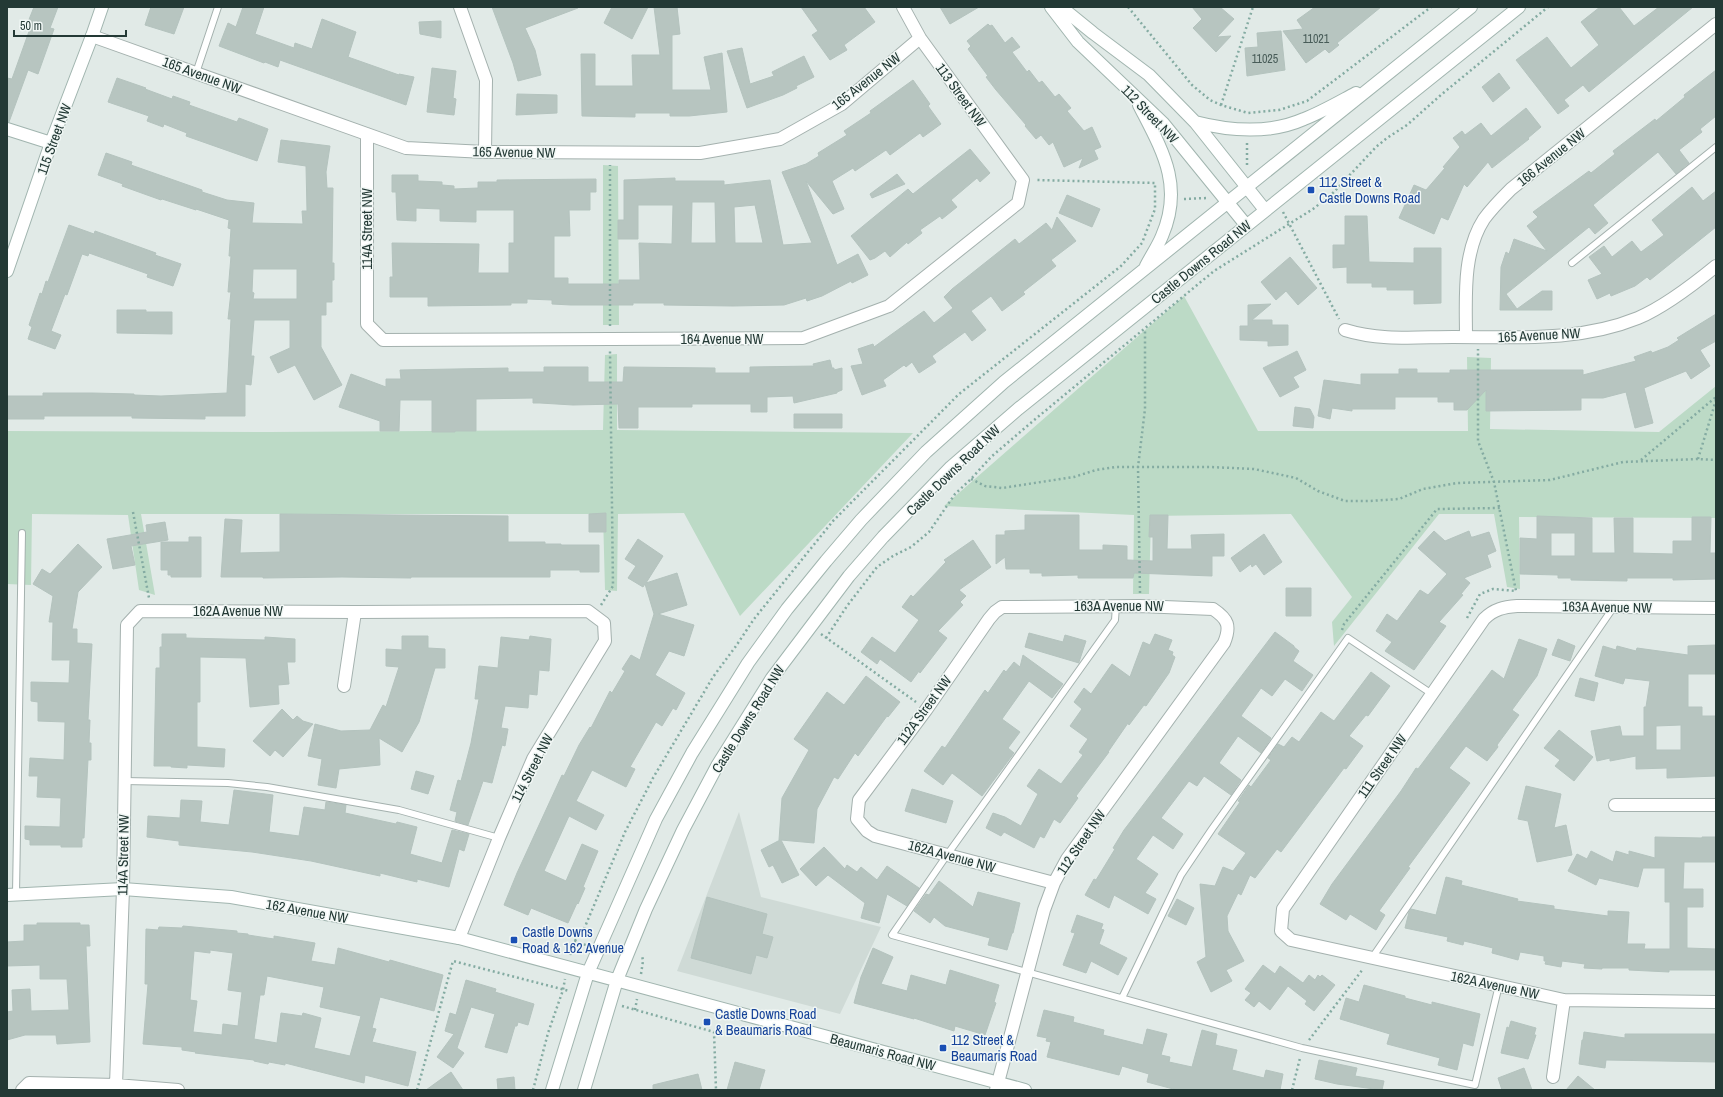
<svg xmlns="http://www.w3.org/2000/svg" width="1723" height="1097" font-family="'Archivo Narrow',sans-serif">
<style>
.built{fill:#cfdad6}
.green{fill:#bcdac6}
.building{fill:#b7c5c0;stroke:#b4c3be;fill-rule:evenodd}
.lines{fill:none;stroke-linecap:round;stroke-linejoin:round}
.lane-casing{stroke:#a4b1ae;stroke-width:8}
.street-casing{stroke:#a4b1ae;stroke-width:14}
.secondary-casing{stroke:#a1b5af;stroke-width:14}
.path{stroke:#84aba2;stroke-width:2.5;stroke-dasharray:2 3;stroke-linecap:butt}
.lane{stroke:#fff;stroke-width:6}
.street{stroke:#fff;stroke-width:12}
.secondary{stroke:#fff;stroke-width:12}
.transit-dot{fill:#1a4fb4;stroke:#f1f7f5;stroke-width:1.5}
.labels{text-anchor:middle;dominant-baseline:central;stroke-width:3;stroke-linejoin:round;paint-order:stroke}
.number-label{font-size:12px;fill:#485c58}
.street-label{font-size:14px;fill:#233935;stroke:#f1f7f5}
.transit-label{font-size:14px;fill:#164399;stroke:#f1f7f5;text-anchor:start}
</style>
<rect width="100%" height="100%" fill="#e1eae7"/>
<!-- built -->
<path class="built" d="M739 812 761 897 881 927 840 1014 677 971Z"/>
<!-- green -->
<path class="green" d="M603 165 618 166 619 325H603Z
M1184 296 1258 431H1468L1467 357 1491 358 1490 429 1659 432 1716 386V518L1519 517 1520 589 1507 587 1494 514H1439L1334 646 1332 622 1352 597 1291 514 1151 516 1149 594H1133L1134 515 944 506Z
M617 354V430L913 433 740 616 684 513 618 514 617 591 605 590 603 514H141L155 595 139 590 128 515 32 514 31 585 7 584V431L269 432 603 430 605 355Z"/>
<!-- building -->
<path class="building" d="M34 7H58L50 28 54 29 38 74 28 70 9 122H7V78L12 79 32 23 28 22Z
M151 7H184L174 34 145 25Z
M243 7H264L255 34 294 48 295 43 312 49 322 19 356 32 348 57 399 75V74L414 77 406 105 280 60 278 67 265 62 264 63 219 46 228 23 236 27Z
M492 7H578V8L525 28 535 50 541 75 518 81 513 63Z
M612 7H648L632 39 604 23Z
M654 7H677L680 34 672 35V90H711L704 57 722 53 727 112 689 116H670V113H635V117L582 116 581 54H595V86H633L632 55H660Z
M801 7H864L875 22 844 45 847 50 830 60 812 35 818 31Z
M940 7H979L950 24Z
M1192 7H1220L1234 19 1217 37 1231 36 1216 52 1193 28 1202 19Z
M1315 7H1381L1337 43 1339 45 1329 53 1325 49 1306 63 1283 31 1303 29 1297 20Z
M1600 7H1619L1634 26 1659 7H1693L1589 92 1583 85 1564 100 1569 106 1558 114 1516 60 1547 37 1571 68 1599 45 1581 22Z
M441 21V38L420 34 419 22Z
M988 24 990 26 992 25 1005 43 1012 37 1020 47 1012 52 1027 72 1029 70 1039 83 1042 81 1055 97 1059 94 1071 108 1067 111 1084 131 1092 127 1101 147 1094 150 1098 159 1079 168 1083 158 1064 167 1053 142 1049 145 1041 135 1036 139 1025 126 1026 125 996 90 986 77 988 76 968 49 971 46 967 41Z
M1281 31 1285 70 1247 76 1245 48 1258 47 1257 33Z
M742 48 750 84 774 76 772 72 804 56 814 77 796 86 797 88 783 95 747 108 727 51Z
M432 68 456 71 453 98 456 99 454 115 427 112Z
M1716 70V116L1700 129 1702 132 1679 150 1689 163 1676 174 1658 152 1593 205 1608 223 1595 234 1589 227 1506 294 1517 309 1542 291H1552V310H1500L1501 267 1506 252 1509 254 1514 239 1547 251 1527 226 1538 217 1533 212 1589 171 1591 173 1615 154 1613 151 1655 119 1656 121 1685 97 1684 95Z
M1499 73 1510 88 1493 102 1482 87Z
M117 78 146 88 145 89 172 99 173 96 190 102 189 105 237 122 239 118 268 129 257 161 186 136 187 133 164 124 163 127 147 121 149 116 108 102Z
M913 80 930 104 928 106 941 124 923 137 920 133 890 155 886 150 855 171 853 168 832 181 844 209 833 214 806 181 837 265 858 254 868 275 852 283 851 281 822 296 807 301 806 298 784 305 733 306 664 305V303H633V305H571L552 304V300L527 299V303H511V305L428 306V297H390V277H393L392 243 479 244 478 273H509V243H514V210H476V222L440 221V209L416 208V221L397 220 396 192H392V175H418V181L442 182V185L454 186V189L478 188V182H497V180L596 179V192H590V210H569L570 236H554V278H568V284H619V280H640L639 243 672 244 673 205H638V239H618V220H624V180L675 178V181H724V185L770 180 783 245 812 243 782 172 806 164 819 156 818 153 847 135 844 131 871 113 870 111ZM692 202H715L716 243H691ZM755 205 763 243H735L734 207Z
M517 94 557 95V113L516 115Z
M1526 108 1541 127 1528 138 1529 139 1492 168 1488 162 1467 187 1464 184 1448 220 1441 217 1434 234 1399 218 1414 185 1426 190 1445 168 1443 167 1460 147 1453 138 1462 131 1465 135 1481 123 1491 136Z
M281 140 330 146 326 172 327 188H333L332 263H334V280H332V302H326V315H321V347L342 385 314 400 295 365 278 373 270 357 290 348V320H254L251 356H254L251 385 245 384V416H205V419L132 418V416H44V419H7V396H43V393H92L134 394V395L161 396 227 393 231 319H228L231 292H228L231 256H229L231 229 228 228 229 220 196 209V210L162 199 161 200 122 186 123 184 98 175 106 153 132 162 131 165 202 190V192L227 200 254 203 252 223 303 224 302 211H307L306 166 278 162ZM253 269H297V299H253L254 293 252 292Z
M970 149 990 173 980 182 977 178 951 200 957 207 942 219 940 216 920 230 922 233 908 244 907 242 890 257 885 251 875 258 870 260 851 236 908 189 913 194Z
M897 174 905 184 872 198 870 194Z
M1692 187 1703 201 1716 191V227L1650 280 1647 277 1635 286 1611 296 1610 293 1597 299 1588 280 1602 274 1589 257 1604 246 1612 257 1632 241 1641 252 1664 235 1652 220Z
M1067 195 1100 209 1092 227 1059 213Z
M1345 216H1367L1369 262 1414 263V248H1441V303L1414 304V290H1387V287H1372V283H1347V267L1333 268V245H1345Z
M1057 217 1076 241 1051 260 1056 266 1023 292 1025 294 1002 311 991 296 971 311 986 330 972 341 965 332 932 356 936 362 919 373 912 362 906 367 904 365 883 380 886 386 862 395 851 366 863 364 858 349 873 344 874 347 924 311 934 323 953 308 944 297 952 289 1015 239 1019 244 1046 223 1052 230Z
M69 225 94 234 95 231 156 253 155 255 181 264 173 286 147 277 148 274 89 253 88 256 82 254 67 295 65 294 51 331 61 335 55 349 28 339 32 327 29 325 40 293 42 294 46 281 48 282Z
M1290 257 1317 288 1298 305 1286 291 1276 300 1261 282Z
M1271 304 1252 320H1272V325H1288V345L1268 346V341L1240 340V326H1248V305Z
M117 310H146V312H172V334L117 333Z
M1716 314V341L1700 350 1710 366 1691 379 1686 371 1644 388 1653 423 1635 428 1626 392 1603 398H1581V410L1486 411V390L1467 410H1454V402H1438V397H1395V409H1352V411L1332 408 1330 419 1318 416 1324 380 1361 385V374H1399V369H1417V373H1450V370H1583V375L1636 361 1634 357 1651 351 1652 353 1668 347 1679 340 1677 338Z
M1297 351 1306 370 1293 377 1299 387 1280 397 1263 368Z
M830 360 832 368H834V370L842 368V390L837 392V393L794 403 793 396 767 397V412H751V404H692V407H638V428H619L618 404 573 405 540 403H533V398L476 399V431H455V432H432V400H400L399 431H380V421L339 407 351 374 386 387V379H401L400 370 508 368V372H544V367H588V382H623L624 367 715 368V373H750V367L814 366 813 364Z
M1295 407 1310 409 1314 417 1313 428 1293 426Z
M794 414H842V428H794Z
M606 513V532H589V514Z
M280 514 508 516V542H545V544H561V545H599V572H580V570H550V577H411V578L342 577 263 578V577H221L225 519 242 520 240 553 280 552Z
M1025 515H1079V550H1103V545L1127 546V560L1153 561V537H1149L1150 515H1168L1167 549H1192L1191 535 1224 534V556H1212V576L1134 573 1133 578H1078V575L1042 576V573H1030V569H1006L1005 557 996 564V535H1005V531L1025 530Z
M1537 516 1592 518V553H1615L1614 518H1633V553L1673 554V541H1692V517H1711L1710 553H1716V579L1673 580V578H1627V581L1571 580V578H1558V575L1520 574V538L1537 539ZM1551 533H1575V556H1551Z
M165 522 168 540 131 546 135 565 113 569 107 539 147 532 146 525Z
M1434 531 1445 541 1469 531 1471 537H1473L1489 532 1496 551 1487 555 1491 567 1464 578 1470 583 1461 594 1463 595 1439 622 1446 626 1414 670 1385 651 1392 642 1376 631 1387 614 1397 621 1420 590 1428 595 1447 574 1418 548Z
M1264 534 1282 562 1264 575 1256 564 1252 567 1251 564 1240 572 1231 558Z
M189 537H201V577H171V575H168V570H161V542H189Z
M638 539 663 556 646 583 677 573 687 605 658 614 694 625 684 656 669 651 655 675 685 693 676 710 673 708 662 726 656 722 630 767 635 769 626 787 592 770 576 801 604 815 596 830 569 816 544 871 566 881 582 844 598 851 583 887 585 888 578 904 577 903 568 923 531 908 528 915 504 905 517 873 562 775 564 776 579 745 590 727 591 728 610 691 612 693 625 671 622 669 631 655 640 660 654 614 645 584 643 587 628 578 636 566 625 559Z
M973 540 991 567 959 590 966 596 960 602 963 605 938 631 947 638 920 673 919 671 911 682 880 659 877 664 861 652 872 637 895 653 919 620 902 607 911 595 913 597 946 562 944 560Z
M78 544 102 567 78 592 72 629H77V643L92 644 88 720H90L89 743H91V760H88L84 838H82V847H61V845H30V840L25 839V826L60 827 61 798 37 797 38 776H29L30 758 64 760 65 722 38 721V702L31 701V682L69 683 70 660H52L53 622H49L53 596 33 584 42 569 50 574Z
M1286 588H1311V616H1286Z
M1275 632 1294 646V647L1299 651 1293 661 1313 675 1302 691 1285 679 1272 696 1261 688 1243 713 1241 716 1271 738 1261 753 1238 736 1219 763 1241 780 1231 795 1204 776 1197 786 1189 781 1161 818 1183 834 1173 849 1153 835 1136 859 1158 874 1145 893 1156 899 1148 914 1114 895 1109 908 1085 895 1094 879 1096 880 1115 849 1113 848 1124 830Z
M1029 633 1063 642 1065 635 1086 641 1079 662V663L1025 647Z
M162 634H186V638L265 640V637L295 639V662H287L289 684 278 685 279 704 250 707 246 658 200 657V702H197V747L225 749 224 767 187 765V768L171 767V766H154L156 668H160V647H162Z
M1155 634 1172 640 1168 650 1173 652 1172 655 1175 657 1169 673 1146 706 1144 705 1129 725 1128 723 1108 752H1109L1076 796 1078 798 1060 823 1054 819 1044 838 1040 836 1034 848 1004 832 1001 836 986 828 993 813 1005 817 1021 826 1038 794 1027 786 1039 769 1061 784 1083 755 1079 752 1088 739 1070 726 1082 709 1074 702 1084 688 1091 694 1112 664 1130 677 1143 642 1150 645Z
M402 636H428V648L445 649V668H435L419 722 402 752 379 738 380 765 339 769 336 788 318 785 322 759 308 756 315 724 341 731 370 730 383 705 386 707 399 667 386 666V649L402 650Z
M530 636 551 639 549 671 539 670 537 695 529 694 528 708 505 706 501 728 508 729 505 746 502 745 492 783 483 781 468 825 455 821 457 812 450 810 458 780 461 781 471 743 479 699H475L479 666 498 668 501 637 529 640Z
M1519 639 1547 649 1537 676 1512 710 1519 715 1497 745 1498 747 1487 761 1466 746 1449 768 1470 783 1408 867 1410 868 1379 911 1385 915 1376 930 1350 914 1346 920 1320 904 1332 884 1401 791 1416 768 1418 769 1492 670 1504 679Z
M1558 639 1575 646 1570 661 1552 655Z
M1716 645V674H1688V707H1702V716H1716V776L1667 778V768L1636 769V756L1610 761V758L1597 761 1591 731 1620 726 1622 736H1644V707H1646L1650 681 1625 678 1623 684 1595 676 1603 646 1616 650 1617 646 1636 651 1637 648 1688 655V646ZM1681 725V750H1656V726Z
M1023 655 1063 684 1052 698 1029 681 1002 719 1020 732 1008 748 1014 753 982 796 952 773 943 785 924 771 942 746 945 748 985 690 988 693 1004 670 1006 672 1014 662 1020 667Z
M1371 672 1390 686 1368 716 1366 715 1349 736 1363 746 1346 769 1344 768 1281 852 1277 849 1255 878 1250 875 1241 895 1238 893 1227 916 1228 931 1244 961 1226 970 1232 981 1211 992 1197 962 1206 957 1200 884 1215 886 1223 867 1233 871 1246 853 1218 834 1240 802 1238 801 1249 785 1251 787 1271 760 1268 758 1278 744 1284 747 1292 737 1299 742 1321 712 1334 721Z
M866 676 900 702 888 717 887 716 858 756 855 753 838 779 834 777 817 809 814 843 781 840 799 875 782 883 773 865 769 867 761 850 780 840H779L782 798 809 750 794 739 827 692 844 705Z
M1580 678 1598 683 1594 701 1575 696Z
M282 709 293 720 297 716 303 721 313 724 283 757 275 750 270 756 253 741Z
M1559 730 1593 757 1574 781 1555 766 1560 760 1544 748Z
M416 771 434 776 428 794 411 789Z
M1526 786 1561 794 1554 828 1566 825 1572 855 1537 862 1528 821 1518 819Z
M912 789 953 801 946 823 905 811Z
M234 790 273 795 269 832 299 836 304 807 325 810 326 802 346 805 345 813 396 824 397 822 417 827 410 854 442 863 452 830 469 834 464 851 459 849 449 887 417 879V882L380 873V876L311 861 252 852 179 845V841L147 837 148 816 180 818 181 800 202 801 200 822 229 825Z
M1655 837 1702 838V837H1716V862H1684L1683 889H1703V907H1687V948L1716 949V970H1669V972L1629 970V968H1602V969L1584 968 1585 964 1562 961 1561 967 1545 964 1546 961H1544V956L1520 952 1518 960 1492 953 1493 948 1464 941 1463 945 1447 941 1448 937 1405 928 1409 912 1411 909 1436 915 1446 877 1462 881 1461 885 1518 899 1517 901 1554 906V909L1608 916V911L1629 912 1627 944H1645L1644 949H1670V902H1665V868H1643L1638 887 1599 878 1596 885 1568 871 1577 854 1587 859 1591 851 1613 862 1616 851 1629 855V851L1655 858Z
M824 847 845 869 847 865 857 872 861 867 877 880 887 866 919 888 907 906 887 894 879 923 861 918 865 903 828 875 816 886 800 869Z
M939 881 973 907 978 892 1020 903 1013 933H1012L1007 950 988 945 990 938 945 926 934 917 930 923 914 911 926 894 929 895Z
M707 897 767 914 762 934 773 937 767 958 756 955 751 974 691 958Z
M1177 899 1194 908 1186 925 1168 916Z
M1077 915 1103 924 1101 929 1104 930 1099 944 1127 958 1118 975 1091 961 1086 973 1063 965 1075 933 1071 932Z
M37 923H80V925H89L90 946H86L90 1042 57 1044 56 1035H25L7 1040V1012L13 1011 12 990 30 989 31 1011 69 1010 67 979H40V965L7 966V942L24 941V925H37Z
M183 926 237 931V933L248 934V935L274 939V936L315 943 311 961 335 965 338 948 389 962 390 960 443 975 434 1011 380 997 372 1028 376 1029 372 1042 416 1052 408 1086 365 1075 364 1083 285 1063V1065L269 1062 268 1064 254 1061V1060L195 1053 196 1052 182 1050V1047L143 1044 148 984H145L146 929 158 930 159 927 182 928ZM210 950 233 953 228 990 242 992 238 1026 223 1024 222 1035 193 1032 197 1001 190 1000 194 951 210 953ZM267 976 324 987 320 1007 361 1016 350 1056 314 1048 321 1018 303 1013 302 1016 281 1013 277 1043 254 1039 260 995H264Z
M873 948 893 957 881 984 907 991 911 975 946 985 950 970 999 985 994 1002 996 1003 985 1035 955 1026 954 1031 914 1018V1019L854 1003 861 977Z
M1263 965 1275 974 1280 966 1303 983 1309 975 1315 980 1318 975 1320 977 1322 975 1335 985 1314 1011 1305 1004 1307 1001 1288 986 1270 1010 1259 1001 1254 1007 1245 1000 1251 993 1245 989Z
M466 980 496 989 495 992 534 1004 528 1025 518 1022 517 1026H515L507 1053 485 1047 495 1014 471 1007 457 1048 464 1053 453 1068 437 1057 454 1034 445 1031 450 1013 456 1015Z
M1364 985 1405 996V998L1432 1005V1002L1480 1014 1473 1046 1463 1043 1457 1070 1438 1065 1440 1058 1387 1044 1390 1034 1340 1019 1346 998 1359 1002Z
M1044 1010 1074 1017 1073 1022 1104 1030 1103 1035 1143 1045 1147 1029 1167 1034 1161 1055 1170 1057 1169 1062 1192 1067 1202 1030 1217 1034 1215 1045 1237 1050 1232 1070 1264 1078 1266 1070 1283 1074 1280 1090H1177L1147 1082 1149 1074 1122 1066 1119 1075 1047 1057 1051 1042 1046 1041 1047 1038 1037 1036Z
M1511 1021 1536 1028 1534 1035H1536L1528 1059 1501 1053 1507 1027 1509 1028Z
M1584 1032 1625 1038V1034H1716V1062L1606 1060 1605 1068 1579 1064 1582 1040H1583Z
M1319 1060 1357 1068 1355 1076 1384 1081 1382 1090 1337 1084 1315 1079Z
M735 1062 765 1070 759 1090H727Z
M1524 1068 1532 1090H1502L1498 1078Z
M451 1072 463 1090H426Z
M698 1074 702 1090H653V1085Z
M1578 1076 1595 1090H1566Z
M514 1077 515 1090H498L497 1079Z"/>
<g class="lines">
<defs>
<path id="lane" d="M196 73 218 7
M1572 263 1716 147
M1116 606 1115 620 947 855 892 935 1302 1048 1475 1085 1499 985
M124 781 228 783 267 787 399 810 499 838
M16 894 22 533
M1372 958 1613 608
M1122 998 1181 875 1212 829 1348 638 1432 694"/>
<path id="street" d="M460 7 486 80 485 152
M92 36 406 148 485 152 700 153 780 139 842 104 920 38
M367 134V324L383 340 803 338 889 306 1018 203 1023 180 920 38 903 7
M1345 330C1380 341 1417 337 1453 337 1516 337 1579 342 1638 318 1664 307 1694 284 1716 266
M1466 337C1466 299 1462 253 1484 219 1492 208 1501 199 1511 189L1716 24
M1716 608 1517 606C1504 607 1494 609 1484 619L1283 909 1281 931 1291 940 1564 1000 1716 1002
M344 686 355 612
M1615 805H1716
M1553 1077 1564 1000
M116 1085 123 889 127 625 140 611 355 612 588 611 604 623 605 641 533 759 499 838 459 938
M22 1090 29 1083 116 1085 178 1090
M996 1090 1044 910 1054 883 1067 859 1224 643C1231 626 1228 619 1213 609L1140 606 1002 607 995 612 989 619 926 710 859 800 857 819 867 831 875 836 1054 883"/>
<path id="secondary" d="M1051 7 1078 42 1163 123 1246 225
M1061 7 1093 33 1149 75 1195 122 1265 210
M1139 105C1162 150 1184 185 1162 236 1158 246 1151 256 1146 266
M1195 122C1230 131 1270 134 1304 119 1322 112 1339 102 1356 93
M7 129 51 143
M7 271 51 143 92 36 102 7
M7 895 123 889 231 897 459 938 1025 1090
M552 1090 588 973 656 819 692 753 748 663 787 609 826 561 861 520 926 452 1004 382 1471 7
M584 1090 617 980 646 909 683 830 717 766 772 678 849 576 883 537 951 467 1018 409 1519 7"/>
</defs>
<!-- lane casing -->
<use href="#lane" class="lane-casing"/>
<!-- street casing -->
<use href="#street" class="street-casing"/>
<!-- secondary casing -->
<use href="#secondary" class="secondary-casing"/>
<!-- path -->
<path class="path" d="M1128 7 1192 85 1210 100 1221 105 1248 113 1279 110 1307 101 1431 7
M1221 105 1253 7
M1247 165V142
M1184 199 1207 198
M1283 212 1339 319
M610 326V165
M1698 459 1716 400
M1641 460 1716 397
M971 479 985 486 1002 488 1074 477 1096 470 1115 467H1210L1254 469 1296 478 1318 491 1345 501H1369L1399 499 1423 489 1457 483 1550 480 1623 462 1698 459 1716 460
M133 512 149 598
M1140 593 1138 467 1145 409V329
M601 605 613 586 610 351
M1467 618 1480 594 1493 589 1516 591 1494 482 1478 441V349
M1342 630 1344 624 1437 509 1500 508
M821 634 916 702
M826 638 847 606 877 567 893 556 911 547 929 532 955 494 971 479 991 457 1033 421 1214 271 1313 209 1332 194 1376 147 1387 138 1407 125 1442 94 1548 7
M574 942 586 945
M570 955 574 942 584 929 625 832 653 778 713 677 736 646 754 619 833 521 959 394 1121 266 1142 243 1155 209V183L1036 180
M641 974 643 961 642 955
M622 1006 714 1032 716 1090
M635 1010 637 999
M1309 1040 1363 969
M417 1090 453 961 569 991
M533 1090 548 1033 563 990 565 979
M1292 1090 1300 1058"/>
<!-- lane -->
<use href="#lane" class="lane"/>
<!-- street -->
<use href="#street" class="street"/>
<!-- secondary -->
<use href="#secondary" class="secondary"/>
</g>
<!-- markers -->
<g class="transit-dot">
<rect x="1307" y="186" width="8" height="8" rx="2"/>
<rect x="510" y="936" width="8" height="8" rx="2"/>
<rect x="703" y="1018" width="8" height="8" rx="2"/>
<rect x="939" y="1044" width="8" height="8" rx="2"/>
</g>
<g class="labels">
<!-- number labels -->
<g class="number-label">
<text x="1316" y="39">11021</text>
<text x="1265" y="59">11025</text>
</g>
<!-- street labels -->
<g class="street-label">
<text transform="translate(202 75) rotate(20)">165 Avenue NW</text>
<text transform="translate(866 81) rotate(-38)">165 Avenue NW</text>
<text transform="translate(961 95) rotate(54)">113 Street NW</text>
<text transform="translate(1150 114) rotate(46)">112 Street NW</text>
<text transform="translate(54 139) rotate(-70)">115 Street NW</text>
<text transform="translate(514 152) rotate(1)">165 Avenue NW</text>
<text transform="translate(1551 157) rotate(-39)">166 Avenue NW</text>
<text transform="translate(367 229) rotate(-90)">114A Street NW</text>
<text transform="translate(1201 262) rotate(-39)">Castle Downs Road NW</text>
<text transform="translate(1539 335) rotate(-3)">165 Avenue NW</text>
<text x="722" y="339">164 Avenue NW</text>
<text transform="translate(953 470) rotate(-44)">Castle Downs Road NW</text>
<text x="1119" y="606">163A Avenue NW</text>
<text transform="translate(1607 607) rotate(1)">163A Avenue NW</text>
<text x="238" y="611">162A Avenue NW</text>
<text transform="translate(924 710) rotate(-54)">112A Street NW</text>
<text transform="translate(748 719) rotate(-58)">Castle Downs Road NW</text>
<text transform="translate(1382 766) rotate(-55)">111 Street NW</text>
<text transform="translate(532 768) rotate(-63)">114 Street NW</text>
<text transform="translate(1081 842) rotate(-56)">112 Street NW</text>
<text transform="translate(123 855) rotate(-89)">114A Street NW</text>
<text transform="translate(952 856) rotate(15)">162A Avenue NW</text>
<text transform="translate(307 911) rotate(10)">162 Avenue NW</text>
<text transform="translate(1495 985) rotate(12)">162A Avenue NW</text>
<text transform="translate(883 1052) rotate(15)">Beaumaris Road NW</text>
</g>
<!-- transit labels -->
<g class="transit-label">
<text x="1319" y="182">112 Street &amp;<tspan x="1319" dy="16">Castle Downs Road</tspan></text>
<text x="522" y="932">Castle Downs<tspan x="522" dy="16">Road &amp; 162 Avenue</tspan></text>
<text x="715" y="1014">Castle Downs Road<tspan x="715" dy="16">&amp; Beaumaris Road</tspan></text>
<text x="951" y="1040">112 Street &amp;<tspan x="951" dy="16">Beaumaris Road</tspan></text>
</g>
</g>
<!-- border -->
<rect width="1723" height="1097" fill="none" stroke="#233935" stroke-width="16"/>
<!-- scale -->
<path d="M14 30v6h112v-6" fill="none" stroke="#233935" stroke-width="2"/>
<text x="20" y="30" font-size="12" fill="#233935" stroke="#f1f7f5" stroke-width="3" paint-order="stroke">50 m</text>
</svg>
